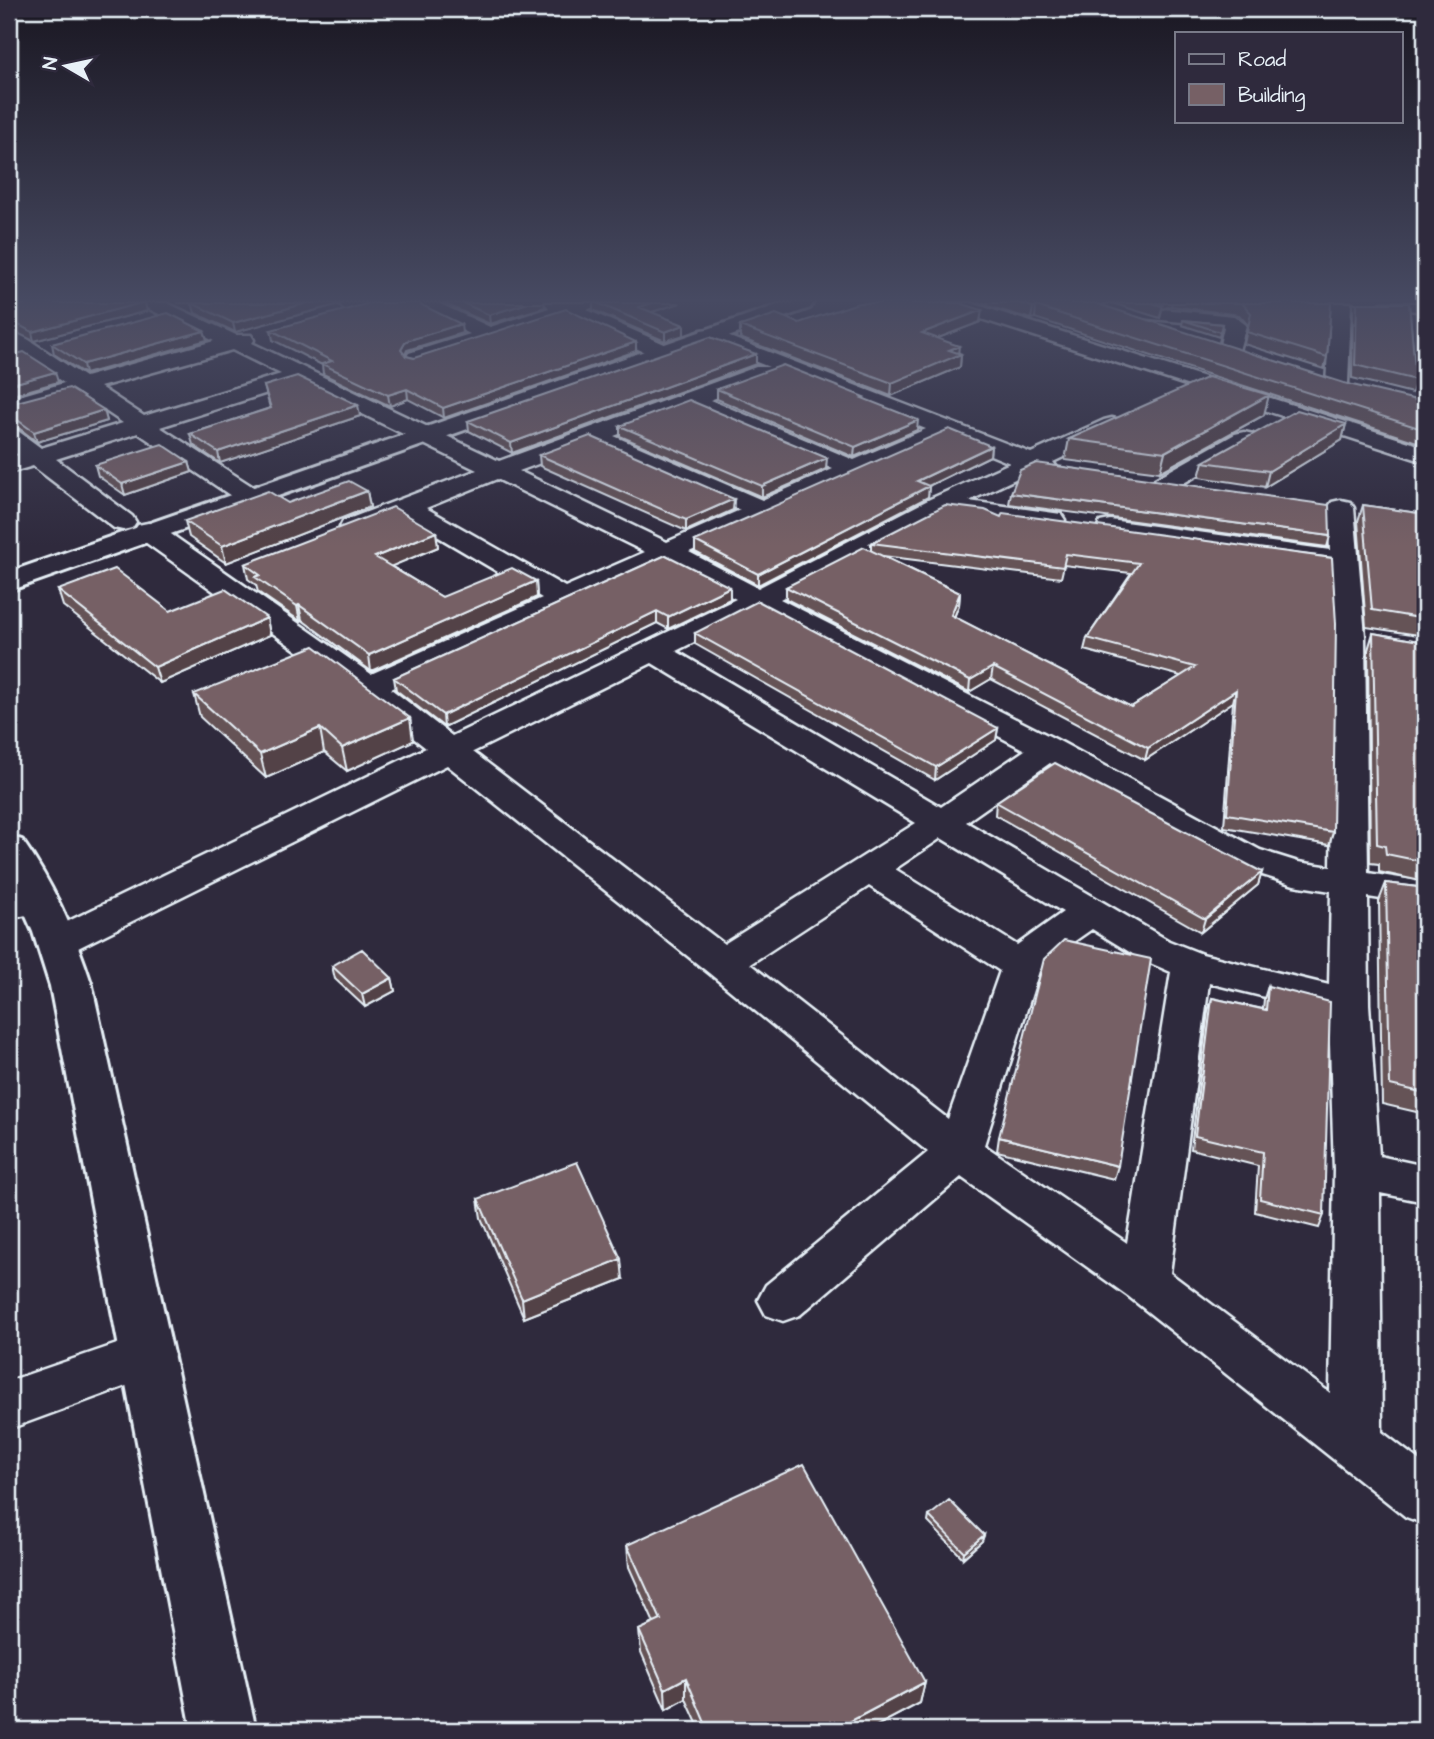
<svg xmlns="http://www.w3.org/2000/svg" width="1434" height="1739" font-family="'Architects Daughter',sans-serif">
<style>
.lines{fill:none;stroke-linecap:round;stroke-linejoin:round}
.minor-casing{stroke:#e8f1f8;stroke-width:5}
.tertiary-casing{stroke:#e8f1f8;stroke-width:6}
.minor{fill:#2f2a3d;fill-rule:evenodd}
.tertiary{fill:#2f2a3d;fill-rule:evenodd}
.wall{fill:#655357;stroke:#e8f1f8;stroke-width:2;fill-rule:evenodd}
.shaded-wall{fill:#534347;stroke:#e8f1f8;stroke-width:2}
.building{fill:#766065;stroke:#e8f1f8;stroke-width:2}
</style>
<rect width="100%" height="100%" fill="#2f2a3d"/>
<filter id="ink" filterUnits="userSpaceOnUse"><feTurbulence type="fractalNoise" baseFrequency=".0143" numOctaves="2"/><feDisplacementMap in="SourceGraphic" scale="14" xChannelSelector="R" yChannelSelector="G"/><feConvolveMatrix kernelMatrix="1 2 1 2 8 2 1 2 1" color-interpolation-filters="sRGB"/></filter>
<g filter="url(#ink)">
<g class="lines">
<defs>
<path id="minor" d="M142 303H167L236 335H251L254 340 252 343 499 461 756 367H769L701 340 698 335 701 330 709 329 1031 453 1104 420 1112 418 1120 420 1124 425 1120 430 1053 462 1057 467 1053 472 1044 475 1032 471 969 501 1061 514 1065 520 1061 526 1052 528 943 513 780 599 1061 742 1260 850 1298 862 1331 867 1335 636 1331 567 1110 536 1100 534 1097 528 1100 522 1110 520 1330 550 1328 508 1332 502 1341 500 1350 502 1354 508 1365 636 1368 873 1425 882V906L1368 897 1369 1004 1379 1156 1425 1166V1202L1380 1193 1382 1432 1425 1465V1524L1406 1517 1128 1296 961 1177 800 1315 783 1321 766 1315 758 1300 766 1285 928 1152 709 973 447 765 72 951 58 955 44 951 39 942 44 933 426 748 358 694 138 537 134 531 138 525 148 523 158 525 371 674 542 598 403 516C385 524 363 538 343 533L340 527 343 521 477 470 299 383 160 427 258 490 262 496 258 502 249 504 240 502 138 433 56 459 132 516 136 522 132 528 123 530 114 528 33 466 9 473V458L18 455 9 448V429L18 431 41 448 123 423 79 393 9 413V399L64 383 9 346V331L17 332 85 377 214 341 145 307ZM232 350 281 374 144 416 100 387ZM772 368 926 429 854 460 710 400 772 377 775 372ZM689 408 833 469 762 500 614 436ZM947 437 1010 463 930 499 758 588 689 552ZM592 444 740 510 667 542 519 471ZM497 479 645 552 565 587 426 508ZM666 563 736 599 452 736 391 689ZM758 610 1025 750 941 807 676 651ZM652 663 916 823 724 944 473 752ZM1050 763 1234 866 1294 885 1331 891 1329 985 1202 954 1169 941 966 822ZM941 838 1063 912 1017 945 895 869ZM869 886 1000 971 948 1119 750 964ZM1092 929 1141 959 1171 972 1127 1243 984 1145 1039 971 1049 959ZM1209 983 1329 1013 1334 1170 1330 1393 1170 1273Z
M339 303H365L368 307 365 311C356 314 345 312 339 303Z
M412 303H438L490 327 549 308 545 303H596L593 307 587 310 669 346 672 351 669 356H653L567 316 417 365 409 363 406 358 409 353 470 334 415 307Z
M941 303H971L1425 447V462L944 307Z
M1331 303H1351L1348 384 1345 389H1329L1326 384Z
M1381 303H1425V312L1384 307Z
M1110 304 1234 316 1246 325 1238 354H1222L1219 349 1224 327 1222 326 1103 314 1100 310 1103 306Z
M1244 432 1253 434 1256 439 1253 444 1173 489 1164 492 1155 489 1151 484 1155 479 1235 434Z
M39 888 52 891 58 900 52 909 9 919V895Z
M149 1333 167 1339 174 1355 167 1371 9 1429V1381Z"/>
<path id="tertiary" d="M783 303H813L810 308 9 591V572Z
M9 836 22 840C54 885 75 933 92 986L256 1730H192L50 986 33 932 9 878Z"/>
</defs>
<!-- minor casing -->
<use href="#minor" class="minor-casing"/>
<!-- tertiary casing -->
<use href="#tertiary" class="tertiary-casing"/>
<!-- minor -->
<use href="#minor" class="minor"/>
<!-- tertiary -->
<use href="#tertiary" class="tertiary"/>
</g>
<!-- wall -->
<path class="wall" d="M177 303H343L235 332 195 313 193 306 190 303Z
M443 303H544L545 307 490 324Z
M593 303H680L652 312 684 335 665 341 593 310Z
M978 303H1095L1422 429 1417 442 1035 318 1031 319Z
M1112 303H1331L1327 357 1324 369 1244 344 1248 325 1239 315 1171 306 1162 309 1160 318Z
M1353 303H1409L1416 380 1412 393 1352 378Z
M9 307 147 311 34 341 9 329Z
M1183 320 1222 324 1219 337 1182 325Z
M980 322 938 338 961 354 960 367 891 396 740 338V326L799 323Z
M271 330 462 333 407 350 405 355 406 356 414 358 636 351 444 418 408 399 390 406 323 374 322 365 273 340Z
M207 340 85 374 54 354 52 344Z
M756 354V364L512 453 469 431 468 421Z
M264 386 360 416 220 463 193 445 190 434 270 408Z
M717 389 864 399 917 430 854 457 717 399Z
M9 404 104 410 107 421 37 442 20 429 9 427Z
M1264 415 1160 472 1065 460 1069 439Z
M1346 424 1342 440 1265 487 1199 477 1203 462Z
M620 426 826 469 762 497 620 436Z
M991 446 990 456 928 486H929L928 497 758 585 695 552V541Z
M539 455 734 499 733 510 686 531 540 466Z
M189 462 192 472 125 495 98 476 95 465Z
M367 491 370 507 226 563 189 537 185 521Z
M1011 493 1330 536 1327 547 1009 504Z
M1363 505 1425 514V636L1366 627 1358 521Z
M1001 517 1332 558 1333 832 1329 845 1224 827 1233 702 1145 760 991 679 969 692 786 599V587L871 550V543ZM883 556 1061 578 1064 565 1131 573 1087 638 1084 650 1181 676 1131 707 954 617 959 605 960 593Z
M436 532 438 547 391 566 442 597 536 581 537 597 371 671 302 620 300 621 258 592 256 585 248 579 245 564Z
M666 555 730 599 668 629 657 623 444 727 396 690 394 678Z
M58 590 170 611 267 618 270 635 160 683 63 606Z
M695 633 998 728 996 740 935 780 695 644Z
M1373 633 1425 642V882L1379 872V864L1370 863 1368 650Z
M194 694 410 718 413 741 347 771 324 752 266 778 200 717Z
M996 802 1262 872 1258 885 1201 932 995 815Z
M1386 883 1425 888V1114L1382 1104 1379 901Z
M332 966 392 978 395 991 365 1007 335 979Z
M1268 986 1324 1215 1319 1228 1255 1212 1258 1166 1191 1149 1208 1011 1212 998 1263 1009 1264 999Z
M999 1137 1118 1166 1114 1179 997 1151Z
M478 1199 623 1279 524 1318 481 1218Z
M929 1516 984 1535 982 1541 963 1558 928 1522Z
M627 1545 925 1682 920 1703 869 1730H700L686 1699 666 1710 641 1652 639 1630 654 1623 629 1567Z"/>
<!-- shaded-wall -->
<path class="shaded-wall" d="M139 303H145L147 311 34 341 32 332Z
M307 303H343L235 332 233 323Z
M528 303H544L545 307 490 324 489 315Z
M652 303H680L639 316V307Z
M1163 303H1172L1171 306 1162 309 1160 318Z
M1036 306 1035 318 1031 319 1033 307Z
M982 310 980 322 920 345 922 333Z
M461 324 462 333 407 350 403 359 401 350 406 341Z
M684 325V335L665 341V332Z
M204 331 207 340 85 374 83 364Z
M636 342V351L444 418 443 408Z
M959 346 958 355 961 354 960 367 891 396 892 383 949 350Z
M756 354V364L512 453 511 443Z
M55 372 58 382 9 396V385Z
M407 389 408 399 390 406 388 395Z
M1269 395 1264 415 1160 472 1165 452Z
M358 405 360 416 220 463 218 452Z
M104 410 107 421 37 442 34 432Z
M918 420 917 430 854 457 855 447Z
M1346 424 1342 440 1265 487 1269 471Z
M991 446 990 456 916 492 917 481Z
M827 458 826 469 762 497V486Z
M189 462 192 472 125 495 122 484Z
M929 486 928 497 758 585V574Z
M367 491 370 507 226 563 222 546Z
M734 499 733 510 686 531V520Z
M436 532 438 547 378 572 375 557Z
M536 581 537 597 371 671 369 655Z
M730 587V599L668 629V617Z
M960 593 959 605 950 627 951 615Z
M299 605 302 620 300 621 297 606Z
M657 611V623L444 727 443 715Z
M267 618 270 635 160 683 155 667Z
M993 667 991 679 969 692 970 680Z
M1236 690 1233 702 1145 760 1148 748Z
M410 718 413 741 347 771 342 748Z
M320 728 324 752 266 778 260 754Z
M998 728 996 740 935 780 936 767Z
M1262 872 1258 885 1201 932 1205 919Z
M392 978 395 991 365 1007 362 994Z
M621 1259 623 1279 524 1318 522 1299Z
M984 1535 982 1541 963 1558 964 1552Z
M686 1678V1699L666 1710 665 1689Z
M925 1682 920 1703 869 1730H834Z"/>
<!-- building -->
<path class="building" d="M31 303H141L32 332 9 320V307Z
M192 303H307L233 323Z
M370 303H418L461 324 406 341 401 350 406 356 414 358 566 309 636 342 443 408 407 389 388 395 322 364 332 361 271 330Z
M463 303H528L489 315Z
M597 303H652L639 307 684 325 665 332Z
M858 303H960L982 310 922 333 959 346 949 350 961 354 892 383 740 326 776 314 799 323Z
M1018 303H1095L1344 383 1425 402V414L1422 429 1036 306 1033 307Z
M1152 303H1163L1162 306Z
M1236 303H1331L1327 357 1247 332 1251 313 1242 303Z
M1357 303H1409L1416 380 1355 365Z
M168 313 204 331 83 364 52 344Z
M1183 320 1222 324 1220 332Z
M710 337 756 354 511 443 468 421Z
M24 352 55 372 9 385V353L13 355Z
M783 365 864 397 862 398 918 420 855 447 717 389Z
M297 376 358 405 218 452 190 434 271 408 264 386Z
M1208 377 1269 395 1165 452 1069 439Z
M69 388 104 410 34 432 16 419 9 417V404Z
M689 400 827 458 762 486 620 426Z
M1297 410 1346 424 1269 471 1203 462Z
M949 429 991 446 917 481 929 486 758 574 695 541Z
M590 436 734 499 686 520 539 455Z
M162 444 189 462 122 484 95 465Z
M1036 463 1329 505 1330 536 1011 493 1020 470Z
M349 481 367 491 222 546 185 521 268 491 288 503Z
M945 505 985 510 1001 517 1003 513 1332 558 1336 624 1333 832 1227 814 1236 690 1148 748 993 667 970 680 786 587 864 547 960 593 951 615 1131 707 1195 667 1087 638 1139 563 1066 554 1063 567 871 543Z
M1363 505 1425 514V619L1372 610Z
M393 507 436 532 375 557 442 597 512 568 536 581 369 655 299 605 297 606 255 577 260 575 245 564Z
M666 555 730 587 668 617 657 611 443 715 394 678Z
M115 569 170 611 225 589 267 618 155 667 58 590Z
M758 601 998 728 936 767 695 633Z
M1373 633 1425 642V862L1386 854 1385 846 1377 844Z
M314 646 410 718 342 748 320 728 260 754 194 694Z
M1055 763 1262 872 1205 919 996 802Z
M1386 883 1425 888V1093L1390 1085Z
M1064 940 1151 959 1118 1166 999 1137 1044 959Z
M362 949 392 978 362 994 332 966Z
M1268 986 1330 1002 1324 1215 1260 1199 1263 1152 1195 1136 1212 998 1266 1010Z
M577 1162 621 1259 522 1299 478 1199Z
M804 1464 925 1682 834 1730H708L686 1678 665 1689 639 1630 661 1620 627 1545Z
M949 1500 984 1535 964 1552 929 1516Z"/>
</g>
<!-- sky -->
<linearGradient id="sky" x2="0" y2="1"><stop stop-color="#1a1722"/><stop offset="0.55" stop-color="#474a62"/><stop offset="1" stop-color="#474a62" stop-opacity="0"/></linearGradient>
<rect width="1434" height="546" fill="url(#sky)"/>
<!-- margin -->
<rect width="1434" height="1739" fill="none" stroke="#2f2a3d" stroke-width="35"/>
<rect x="18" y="18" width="1399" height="1704" fill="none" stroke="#e8f1f8" stroke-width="2.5" filter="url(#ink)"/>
<!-- legend -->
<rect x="1175" y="32" width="228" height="91" fill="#2f2a3d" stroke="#797a88" stroke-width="2"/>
<rect x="1189" y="54" width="35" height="10" fill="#2f2a3d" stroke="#797a88" stroke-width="2"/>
<text x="1238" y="66" font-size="21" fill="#e8f1f8">Road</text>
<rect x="1189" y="84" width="35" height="21" fill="#766065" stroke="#797a88" stroke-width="2"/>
<text x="1238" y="102" font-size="21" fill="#e8f1f8">Building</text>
<!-- north arrow -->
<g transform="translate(66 66) rotate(279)" stroke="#2f2a3d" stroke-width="5" paint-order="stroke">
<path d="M0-5L12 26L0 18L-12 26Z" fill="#e8f1f8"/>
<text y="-10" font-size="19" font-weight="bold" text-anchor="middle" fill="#e8f1f8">N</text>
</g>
</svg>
